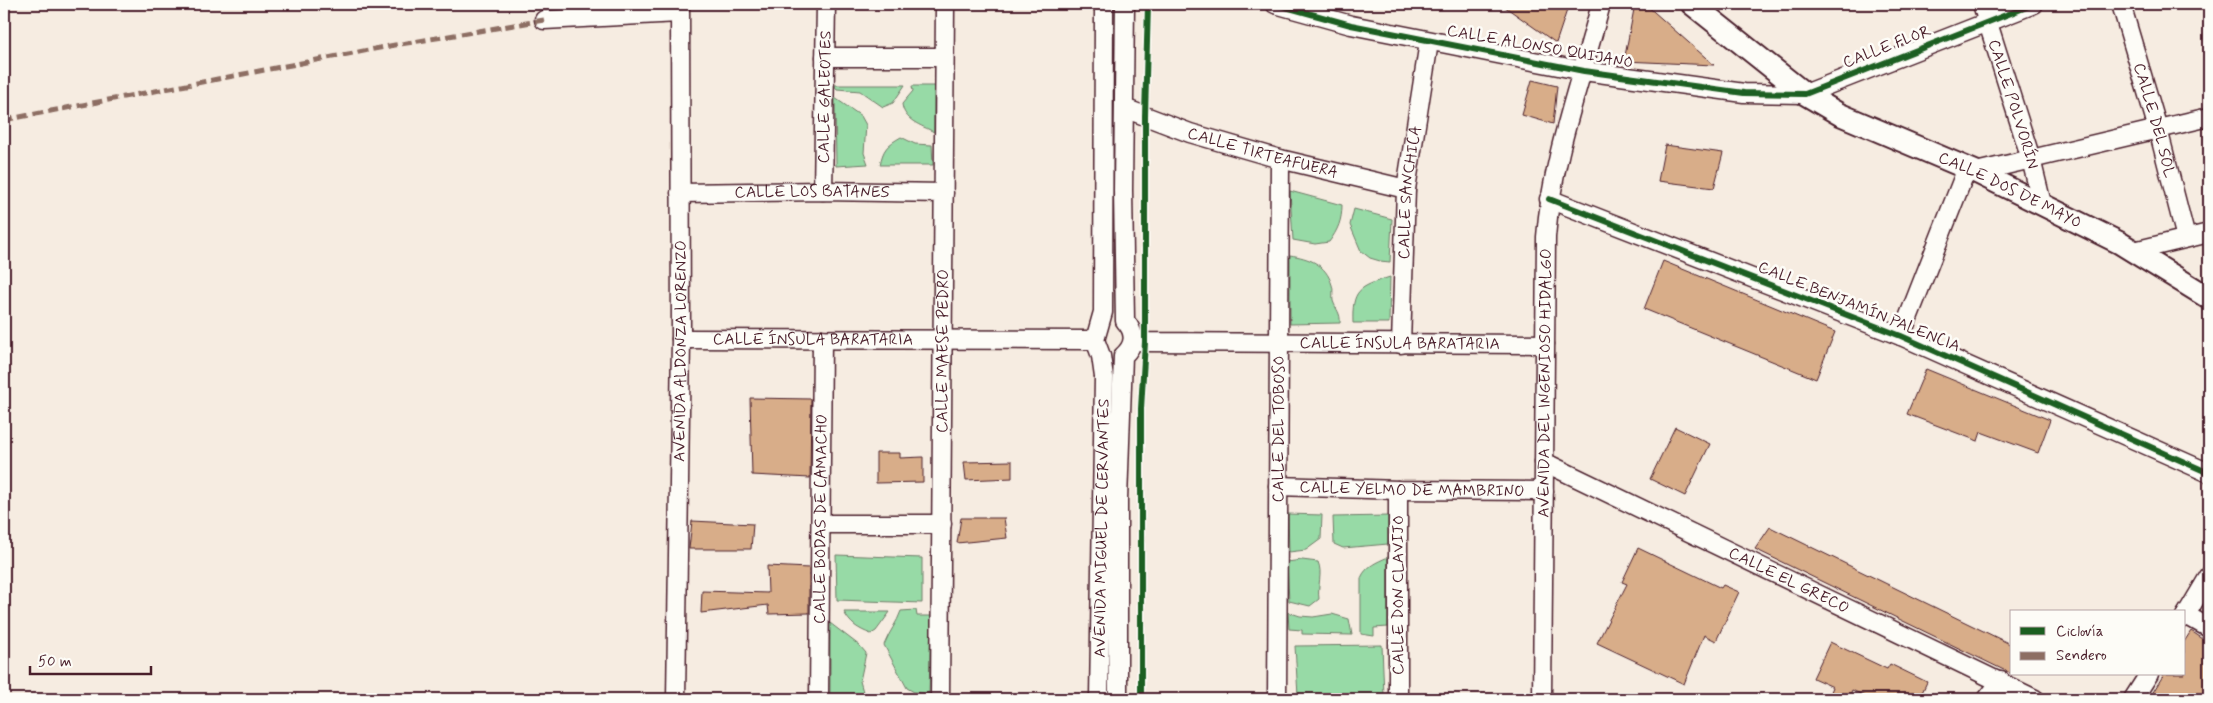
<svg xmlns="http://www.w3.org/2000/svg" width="2213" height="703" font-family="Mynerve,sans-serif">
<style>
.green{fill:#97daa6;stroke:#707c68}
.building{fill:#d8ad89;stroke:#4a1f2b}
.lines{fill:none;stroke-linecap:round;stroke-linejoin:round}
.minor-casing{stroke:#4a1f2b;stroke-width:21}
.tertiary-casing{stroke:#4a1f2b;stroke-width:25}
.minor{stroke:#fdfcf7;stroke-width:18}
.tertiary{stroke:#fdfcf7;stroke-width:21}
.quiet{stroke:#8d6e63;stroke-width:5;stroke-dasharray:10 5;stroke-linecap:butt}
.cycleway-casing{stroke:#fdfcf7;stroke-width:9}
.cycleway{stroke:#1b5e20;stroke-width:6}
.labels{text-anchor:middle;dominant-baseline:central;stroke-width:5;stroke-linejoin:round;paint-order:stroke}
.street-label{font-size:16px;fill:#4a1f2b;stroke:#fdfcf7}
</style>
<rect width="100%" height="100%" fill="#f6ece1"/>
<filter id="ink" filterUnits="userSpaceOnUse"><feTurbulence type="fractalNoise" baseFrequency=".02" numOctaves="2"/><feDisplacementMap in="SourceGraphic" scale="10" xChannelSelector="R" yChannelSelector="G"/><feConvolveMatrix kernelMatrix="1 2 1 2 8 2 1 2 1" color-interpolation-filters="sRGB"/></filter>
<g filter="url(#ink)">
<!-- green -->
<path class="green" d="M834 85H905L893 103 883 107 860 91 837 89Z
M912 86H934V132C921 125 904 121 902 104L913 91Z
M835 98 861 116 866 125 864 153 868 164 836 166Z
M901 137 915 144 932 145 933 165H880C883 149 887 145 901 137Z
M1290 191 1342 205C1342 220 1338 230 1329 242L1315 244 1293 240Z
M1354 209 1392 219 1390 262 1380 261 1370 258 1361 251 1350 225Z
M1290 255C1309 258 1326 264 1332 285 1334 290 1332 296 1333 301 1336 310 1341 313 1340 323L1290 324Z
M1390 277 1389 323H1353C1352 290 1358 287 1390 277Z
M1288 514 1322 515 1321 539 1306 550 1289 552Z
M1388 516V544L1343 548 1334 544 1333 517Z
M836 555 922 558V603L837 600Z
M1388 557V627L1374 628V636L1361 634V578C1366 566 1377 562 1388 557Z
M1302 560 1318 562C1323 573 1317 586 1319 599L1310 606 1289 601 1287 562Z
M916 610 917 616H931L929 694 914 692 907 688 884 645C889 632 897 623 901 611Z
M844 612H890L876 631 871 634C858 629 850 624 844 612Z
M1288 612 1300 616 1313 617 1332 614 1349 619 1352 635 1302 634V630L1289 629Z
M830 623 860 646 866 653 860 681 865 699H830Z
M1382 645 1384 696H1298L1295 646Z"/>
<!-- building -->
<path class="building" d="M1501 4H1569L1556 43Z
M1635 4H1645L1714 65 1624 61Z
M1532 80 1557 86 1553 124 1522 115Z
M1665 145 1723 153 1714 188 1658 181Z
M1663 261 1835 332 1816 379 1644 309Z
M1926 369 2050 420 2038 453 1981 432 1978 441 1907 414Z
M750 398 811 399 810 478 752 475Z
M1675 427 1710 444 1685 496 1650 479Z
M876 453H900V458L923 457V482L876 483Z
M1012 461V478L966 480 964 462Z
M961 518H1004L1007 538 957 543Z
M692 521 753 524 751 549H689Z
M1770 527 2012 645V674L1755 549Z
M1638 548 1721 588 1723 585 1739 592 1716 641 1704 635 1684 684 1597 643 1627 584 1622 582Z
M767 566 809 568V613L769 614 768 605 701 613 702 591 768 593Z
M2191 631 2209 643V699H2149L2164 674H2184V642Z
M1830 642 1887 669 1890 664 1927 682 1919 699H1871L1852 690 1848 699H1828L1833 687 1813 678Z"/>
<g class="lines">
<defs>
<g id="minor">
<path d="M1275 4 1351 25 1584 71 1744 93 1805 94 2034 4"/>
<path id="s1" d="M1982 4 2031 159 2042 204"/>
<path id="s2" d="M2121 4 2158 129 2186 238"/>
<path d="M544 20 679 13"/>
<path d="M825 57H944"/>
<path id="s3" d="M1124 108 1190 133 1280 159 1406 189"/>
<path d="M1976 172 2209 117"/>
<path id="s4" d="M823 191 826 4"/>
<path id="s5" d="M680 193 823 191 944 193"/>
<path d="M1549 199 1901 336 2209 473"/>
<path d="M2134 251 2209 233"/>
<path d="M1901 336 1967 168"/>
<path id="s6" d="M681 339 1095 340"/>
<path id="s7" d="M1134 340 1145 342 1545 344"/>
<path id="s8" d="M1401 344 1406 189 1429 42"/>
<path id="s9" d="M1544 462 2035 699"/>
<path id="s10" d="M1278 486 1398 490 1544 491"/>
<path d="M1398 490V699"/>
<path d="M821 524H942"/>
<path d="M2186 615 2209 628"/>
<path d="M2184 618 2209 576"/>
<path id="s11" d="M676 699 681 339 680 4"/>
<path id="s12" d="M819 699 822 339"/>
<path id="s13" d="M940 699 945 4"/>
<path id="s14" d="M1099 699 1104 377 1101 356 1095 340 1103 312 1104 4"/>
<path d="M1118 699V500L1123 356C1135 345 1136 333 1125 321L1123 190 1125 4"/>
<path id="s15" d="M1277 699 1280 159"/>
<path id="s16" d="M1542 699 1546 237C1552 157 1581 81 1601 4"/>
<path d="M1987 699 2001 681"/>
<path d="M2133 699 2149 674"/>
</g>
<g id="tertiary">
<path id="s17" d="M1692 4 1805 94 1839 114 1976 172 2120 243 2209 298"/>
</g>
</defs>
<!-- minor casing -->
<use href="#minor" class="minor-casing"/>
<!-- tertiary casing -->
<use href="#tertiary" class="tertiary-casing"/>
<!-- minor -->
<use href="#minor" class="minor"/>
<!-- tertiary -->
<use href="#tertiary" class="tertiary"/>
<!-- quiet -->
<path class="quiet" d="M4 120 395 45 544 20"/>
<defs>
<path id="cycleway" d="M1275 4 1351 25 1584 71 1744 93 1805 94 2034 4
M1549 199 1901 336 2209 473
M1141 699V409L1145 342V116L1148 4"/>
</defs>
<!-- cycleway casing -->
<use href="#cycleway" class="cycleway-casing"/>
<!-- cycleway -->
<use href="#cycleway" class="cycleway"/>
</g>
</g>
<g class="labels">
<!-- street labels -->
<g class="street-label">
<text transform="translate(1540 47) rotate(10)">CALLE ALONSO QUIJANO</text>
<text transform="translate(1887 47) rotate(-21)">CALLE FLOR</text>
<text stroke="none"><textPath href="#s4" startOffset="94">CALLE GALEOTES</textPath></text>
<text stroke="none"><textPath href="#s1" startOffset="105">CALLE POLVORÍN</textPath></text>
<text stroke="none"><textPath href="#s2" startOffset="121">CALLE DEL SOL</textPath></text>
<text stroke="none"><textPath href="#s3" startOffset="146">CALLE TIRTEAFUERA</textPath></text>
<text stroke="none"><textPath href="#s17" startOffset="371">CALLE DOS DE MAYO</textPath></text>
<text stroke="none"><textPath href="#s8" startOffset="152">CALLE SANCHICA</textPath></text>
<text stroke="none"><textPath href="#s5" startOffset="132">CALLE LOS BATANES</textPath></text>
<text transform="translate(1859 307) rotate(22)">CALLE BENJAMÍN PALENCIA</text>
<text stroke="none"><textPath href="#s6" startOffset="132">CALLE ÍNSULA BARATARIA</textPath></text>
<text stroke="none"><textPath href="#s7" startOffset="266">CALLE ÍNSULA BARATARIA</textPath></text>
<text stroke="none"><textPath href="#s13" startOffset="348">CALLE MAESE PEDRO</textPath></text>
<text stroke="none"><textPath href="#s11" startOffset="348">AVENIDA ALDONZA LORENZO</textPath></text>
<text stroke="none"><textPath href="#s16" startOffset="316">AVENIDA DEL INGENIOSO HIDALGO</textPath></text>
<text stroke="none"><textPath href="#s15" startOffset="270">CALLE DEL TOBOSO</textPath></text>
<text stroke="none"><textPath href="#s10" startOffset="134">CALLE YELMO DE MAMBRINO</textPath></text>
<text stroke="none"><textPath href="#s12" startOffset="180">CALLE BODAS DE CAMACHO</textPath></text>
<text stroke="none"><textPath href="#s14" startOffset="171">AVENIDA MIGUEL DE CERVANTES</textPath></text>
<text stroke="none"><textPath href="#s9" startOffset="272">CALLE EL GRECO</textPath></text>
<text transform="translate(1398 595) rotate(-90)">CALLE DON CLAVIJO</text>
</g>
</g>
<!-- margin -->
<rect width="2213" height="703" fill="none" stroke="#fdfcf7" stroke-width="20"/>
<rect x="10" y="10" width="2193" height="683" fill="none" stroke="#4a1f2b" stroke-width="2" filter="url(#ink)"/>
<!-- legend -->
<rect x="2010" y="610" width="175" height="65" fill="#fdfcf7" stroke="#b5a4a5"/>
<rect x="2020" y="627" width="25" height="8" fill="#1b5e20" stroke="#b5a4a5"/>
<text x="2056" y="636" font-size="15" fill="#4a1f2b">Ciclovía</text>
<rect x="2020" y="652" width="25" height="8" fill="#8d6e63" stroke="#b5a4a5"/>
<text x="2056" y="660" font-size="15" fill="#4a1f2b">Sendero</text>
<!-- scale -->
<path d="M30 666v8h121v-8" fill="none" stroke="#4a1f2b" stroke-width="2.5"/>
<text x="38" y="666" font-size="15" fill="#4a1f2b" stroke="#fdfcf7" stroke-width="4" paint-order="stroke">50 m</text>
</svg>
